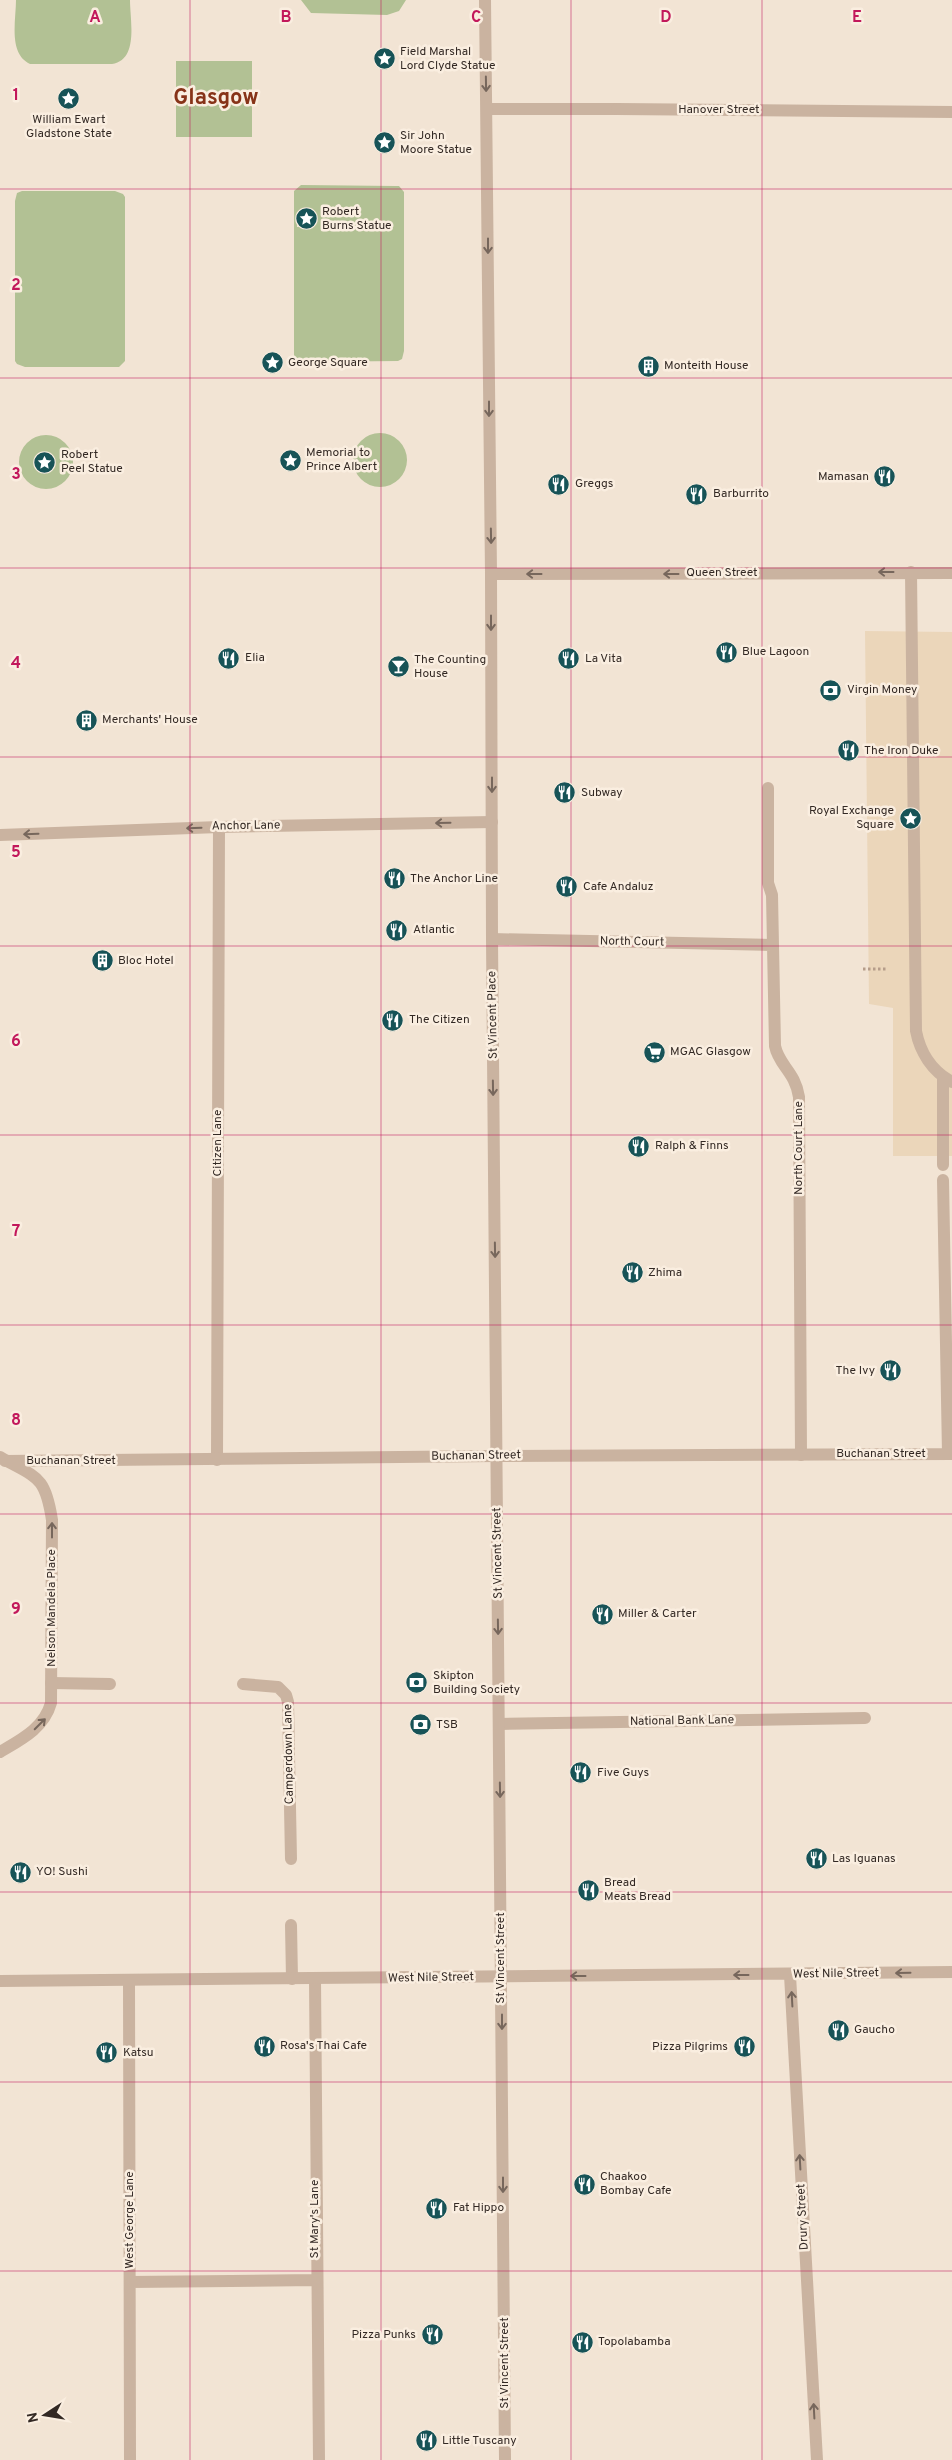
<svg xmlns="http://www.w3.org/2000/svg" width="952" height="2460" font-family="Overpass,sans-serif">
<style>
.green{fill:#b2c194;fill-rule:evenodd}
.plaza{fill:#ebd6ba}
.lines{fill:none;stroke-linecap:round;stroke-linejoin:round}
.path{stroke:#b69d8a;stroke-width:3;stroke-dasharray:2.5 2.5;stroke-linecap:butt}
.service{stroke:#cab3a0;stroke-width:12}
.pedestrian{stroke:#cab3a0;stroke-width:12}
.minor{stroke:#cab3a0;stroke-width:12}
.oneway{stroke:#77675c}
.grid{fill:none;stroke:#c2185b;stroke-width:1;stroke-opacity:0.55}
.labels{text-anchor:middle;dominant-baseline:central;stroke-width:5;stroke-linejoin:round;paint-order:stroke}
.poi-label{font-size:12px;fill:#332924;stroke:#faeee0;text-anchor:start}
.street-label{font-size:12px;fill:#332924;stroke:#faeee0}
.town-label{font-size:22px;font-weight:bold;fill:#873318;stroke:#faeee0}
.grid-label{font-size:16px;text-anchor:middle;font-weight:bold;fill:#c2185b;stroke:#faeee0;stroke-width:5;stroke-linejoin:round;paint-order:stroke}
</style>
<rect width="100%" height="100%" fill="#f2e4d4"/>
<!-- green -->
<path class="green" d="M16 0H130C130 20 139 60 112 64H30C8 54 16 20 16 0Z
M301 0H406L399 11 387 15 311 13Z
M176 61H252V137H176Z
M301 185 395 186H399L404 192V351L402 359 398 361 304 362 296 359 294 355V191ZM297 212H314V227H297Z
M22 191H115L123 194 125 197V361L119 367H25L17 364 15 361V201L17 193Z
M353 460a27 27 0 1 1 54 0a27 27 0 1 1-54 0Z
M19 462a27 27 0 1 1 54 0a27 27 0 1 1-54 0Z"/>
<!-- plaza -->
<path class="plaza" d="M865 631 952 632V1156H893V1008L869 1004Z"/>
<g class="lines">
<!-- path -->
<path class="path" d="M857 823 887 822
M863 969H888"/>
<!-- service -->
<path class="service" d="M768 788V883L772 895 775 1046C779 1066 795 1071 799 1097L801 1455
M0 835 219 827 492 822
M492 939 772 945
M217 1460 219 827
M51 1683 110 1684
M243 1684 278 1687 286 1695 288 1702 291 1859
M499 1724 865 1718
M291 1925 292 1979
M315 1979 319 2460
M129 1981 130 2460
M130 2282 316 2280"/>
<!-- pedestrian -->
<path class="pedestrian" d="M487 109H617
M911 572 916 1031C920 1052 932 1071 952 1082
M943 1165V1077
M943 1180 948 1454
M5 1461 497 1456 952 1454"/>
<!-- minor -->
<path class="minor" d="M485 0 491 574 492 939 505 2460
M617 109 952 112
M491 574 952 573
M0 1457C36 1478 45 1474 52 1520L51 1703C44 1728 22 1739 0 1752
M790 1975 817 2460
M0 1981 952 1972"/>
</g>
<!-- one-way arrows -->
<defs><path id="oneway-shaft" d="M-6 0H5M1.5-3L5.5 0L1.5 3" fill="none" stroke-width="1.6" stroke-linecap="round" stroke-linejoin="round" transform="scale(1.25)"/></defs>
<g class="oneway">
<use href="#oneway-shaft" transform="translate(486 84) rotate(89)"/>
<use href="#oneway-shaft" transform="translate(488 246) rotate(90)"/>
<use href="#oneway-shaft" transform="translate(489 409) rotate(90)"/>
<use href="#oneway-shaft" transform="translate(491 536) rotate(89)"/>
<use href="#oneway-shaft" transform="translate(886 572) rotate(180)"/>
<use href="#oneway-shaft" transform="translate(534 574) rotate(-180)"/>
<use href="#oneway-shaft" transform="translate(671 574) rotate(180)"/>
<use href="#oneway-shaft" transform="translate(491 623) rotate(90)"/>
<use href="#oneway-shaft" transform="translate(492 785) rotate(90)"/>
<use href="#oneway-shaft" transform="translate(443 823) rotate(179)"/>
<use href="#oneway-shaft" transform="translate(194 828) rotate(178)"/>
<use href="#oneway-shaft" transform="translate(31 834) rotate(178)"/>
<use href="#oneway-shaft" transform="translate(493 1088) rotate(89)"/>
<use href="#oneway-shaft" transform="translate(495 1250) rotate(89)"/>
<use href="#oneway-shaft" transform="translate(52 1530) rotate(-90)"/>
<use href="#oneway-shaft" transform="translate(498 1627) rotate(89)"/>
<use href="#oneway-shaft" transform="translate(40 1724) rotate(-45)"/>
<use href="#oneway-shaft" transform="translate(500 1790) rotate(89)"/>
<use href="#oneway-shaft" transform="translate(903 1973) rotate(179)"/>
<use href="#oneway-shaft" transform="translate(741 1975) rotate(180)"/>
<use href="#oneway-shaft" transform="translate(578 1976) rotate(180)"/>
<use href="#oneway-shaft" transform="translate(792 1999) rotate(-93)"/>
<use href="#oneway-shaft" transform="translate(502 2022) rotate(90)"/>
<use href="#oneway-shaft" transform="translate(800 2162) rotate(-93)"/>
<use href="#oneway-shaft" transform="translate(503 2185) rotate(90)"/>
<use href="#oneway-shaft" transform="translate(814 2411) rotate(-93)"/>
</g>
<!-- grid -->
<path class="grid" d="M190 0V2460M381 0V2460M571 0V2460M762 0V2460M0 189H952M0 378H952M0 568H952M0 757H952M0 946H952M0 1135H952M0 1325H952M0 1514H952M0 1703H952M0 1892H952M0 2082H952M0 2271H952"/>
<!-- icons -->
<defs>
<symbol id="sight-disc" viewBox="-11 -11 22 22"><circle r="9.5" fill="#175357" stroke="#faeee0"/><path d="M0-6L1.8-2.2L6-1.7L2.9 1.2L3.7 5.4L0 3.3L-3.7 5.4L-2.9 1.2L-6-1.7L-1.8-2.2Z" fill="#fff"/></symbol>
<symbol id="building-disc" viewBox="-11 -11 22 22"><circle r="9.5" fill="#175357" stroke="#faeee0"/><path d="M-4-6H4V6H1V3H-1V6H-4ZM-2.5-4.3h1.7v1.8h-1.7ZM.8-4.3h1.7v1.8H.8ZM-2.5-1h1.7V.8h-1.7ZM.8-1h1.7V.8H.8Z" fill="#fff"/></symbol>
<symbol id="restaurant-disc" viewBox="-11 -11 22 22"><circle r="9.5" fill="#175357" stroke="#faeee0"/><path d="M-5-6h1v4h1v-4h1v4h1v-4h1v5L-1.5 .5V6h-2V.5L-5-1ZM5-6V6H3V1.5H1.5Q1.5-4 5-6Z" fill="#fff"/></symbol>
<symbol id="bar-disc" viewBox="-11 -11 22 22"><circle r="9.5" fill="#175357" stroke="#faeee0"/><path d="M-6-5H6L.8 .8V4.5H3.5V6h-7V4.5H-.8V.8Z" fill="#fff"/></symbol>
<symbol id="bank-disc" viewBox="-11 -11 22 22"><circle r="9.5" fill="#175357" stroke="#faeee0"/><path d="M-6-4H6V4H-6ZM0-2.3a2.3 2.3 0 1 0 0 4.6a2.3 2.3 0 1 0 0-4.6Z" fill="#fff"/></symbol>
<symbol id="supermarket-disc" viewBox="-11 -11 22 22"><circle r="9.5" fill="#175357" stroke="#faeee0"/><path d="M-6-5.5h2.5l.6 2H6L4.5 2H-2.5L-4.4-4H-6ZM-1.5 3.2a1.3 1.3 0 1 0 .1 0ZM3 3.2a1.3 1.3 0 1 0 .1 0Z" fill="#fff"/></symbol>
</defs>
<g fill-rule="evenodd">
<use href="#sight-disc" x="372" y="46" width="25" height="25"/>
<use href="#sight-disc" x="56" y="86" width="25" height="25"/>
<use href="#sight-disc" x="372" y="130" width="25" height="25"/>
<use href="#sight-disc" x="294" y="206" width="25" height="25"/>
<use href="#sight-disc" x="260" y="350" width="25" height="25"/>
<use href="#building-disc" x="636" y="354" width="25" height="25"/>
<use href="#sight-disc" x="278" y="448" width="25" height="25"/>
<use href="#sight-disc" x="32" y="450" width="25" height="25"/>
<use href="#restaurant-disc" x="872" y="464" width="25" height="25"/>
<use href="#restaurant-disc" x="546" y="472" width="25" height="25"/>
<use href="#restaurant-disc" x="684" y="482" width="25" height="25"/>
<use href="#restaurant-disc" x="714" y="640" width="25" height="25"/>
<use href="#restaurant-disc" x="216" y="646" width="25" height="25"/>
<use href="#restaurant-disc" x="556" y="646" width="25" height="25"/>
<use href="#bar-disc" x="386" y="654" width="25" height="25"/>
<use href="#bank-disc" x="818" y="678" width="25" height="25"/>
<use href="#building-disc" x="74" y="708" width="25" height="25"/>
<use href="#restaurant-disc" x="836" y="738" width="25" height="25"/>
<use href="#restaurant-disc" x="552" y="780" width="25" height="25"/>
<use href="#sight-disc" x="898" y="806" width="25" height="25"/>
<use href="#restaurant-disc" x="382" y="866" width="25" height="25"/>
<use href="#restaurant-disc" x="554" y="874" width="25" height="25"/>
<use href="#restaurant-disc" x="384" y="918" width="25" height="25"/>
<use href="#building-disc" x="90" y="948" width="25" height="25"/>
<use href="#restaurant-disc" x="380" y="1008" width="25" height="25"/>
<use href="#supermarket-disc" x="642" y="1040" width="25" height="25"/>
<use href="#restaurant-disc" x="626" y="1134" width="25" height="25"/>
<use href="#restaurant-disc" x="620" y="1260" width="25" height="25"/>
<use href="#restaurant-disc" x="878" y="1358" width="25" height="25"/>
<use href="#restaurant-disc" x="590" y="1602" width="25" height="25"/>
<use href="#bank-disc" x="404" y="1670" width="25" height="25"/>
<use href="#bank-disc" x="408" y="1712" width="25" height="25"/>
<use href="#restaurant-disc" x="568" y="1760" width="25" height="25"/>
<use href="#restaurant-disc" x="804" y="1846" width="25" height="25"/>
<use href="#restaurant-disc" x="8" y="1860" width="25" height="25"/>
<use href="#restaurant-disc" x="576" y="1878" width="25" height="25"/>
<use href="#restaurant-disc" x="826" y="2018" width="25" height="25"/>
<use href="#restaurant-disc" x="252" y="2034" width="25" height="25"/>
<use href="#restaurant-disc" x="732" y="2034" width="25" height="25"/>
<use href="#restaurant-disc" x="94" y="2040" width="25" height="25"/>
<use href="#restaurant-disc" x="572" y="2172" width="25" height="25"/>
<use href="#restaurant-disc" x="424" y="2196" width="25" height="25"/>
<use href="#restaurant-disc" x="420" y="2322" width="25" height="25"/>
<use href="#restaurant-disc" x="570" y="2330" width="25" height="25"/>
<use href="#restaurant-disc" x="414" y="2428" width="25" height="25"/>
</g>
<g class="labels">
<!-- poi labels -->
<g class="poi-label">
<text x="400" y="52">Field Marshal<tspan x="400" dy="14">Lord Clyde Statue</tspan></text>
<text x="69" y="120" text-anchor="middle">William Ewart<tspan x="69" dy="14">Gladstone State</tspan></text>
<text x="400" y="136">Sir John<tspan x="400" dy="14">Moore Statue</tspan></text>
<text x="322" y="212">Robert<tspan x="322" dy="14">Burns Statue</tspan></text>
<text x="288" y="363">George Square</text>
<text x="664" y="366">Monteith House</text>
<text x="306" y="453">Memorial to<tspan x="306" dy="14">Prince Albert</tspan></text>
<text x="61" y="455">Robert<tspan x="61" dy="14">Peel Statue</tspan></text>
<text x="869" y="477" text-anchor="end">Mamasan</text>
<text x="575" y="484">Greggs</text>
<text x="713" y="494">Barburrito</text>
<text x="742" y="652">Blue Lagoon</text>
<text x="245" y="658">Elia</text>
<text x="585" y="659">La Vita</text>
<text x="414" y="660">The Counting<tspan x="414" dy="14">House</tspan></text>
<text x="847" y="690">Virgin Money</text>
<text x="102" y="720">Merchants' House</text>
<text x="864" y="751">The Iron Duke</text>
<text x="581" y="793">Subway</text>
<text x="894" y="811" text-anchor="end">Royal Exchange<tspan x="894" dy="14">Square</tspan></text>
<text x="410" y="879">The Anchor Line</text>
<text x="583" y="887">Cafe Andaluz</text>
<text x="413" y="930">Atlantic</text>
<text x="118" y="961">Bloc Hotel</text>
<text x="409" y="1020">The Citizen</text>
<text x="670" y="1052">MGAC Glasgow</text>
<text x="655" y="1146">Ralph &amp; Finns</text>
<text x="648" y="1273">Zhima</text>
<text x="875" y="1371" text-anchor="end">The Ivy</text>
<text x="618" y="1614">Miller &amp; Carter</text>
<text x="433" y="1676">Skipton<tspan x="433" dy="14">Building Society</tspan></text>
<text x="436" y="1725">TSB</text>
<text x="597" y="1773">Five Guys</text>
<text x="832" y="1859">Las Iguanas</text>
<text x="36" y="1872">YO! Sushi</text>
<text x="604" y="1883">Bread<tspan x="604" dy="14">Meats Bread</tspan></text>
<text x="854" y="2030">Gaucho</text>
<text x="280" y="2046">Rosa's Thai Cafe</text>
<text x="728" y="2047" text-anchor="end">Pizza Pilgrims</text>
<text x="123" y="2053">Katsu</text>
<text x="600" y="2177">Chaakoo<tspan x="600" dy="14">Bombay Cafe</tspan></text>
<text x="453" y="2208">Fat Hippo</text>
<text x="416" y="2335" text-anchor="end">Pizza Punks</text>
<text x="598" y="2342">Topolabamba</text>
<text x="442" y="2441">Little Tuscany</text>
</g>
<!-- street labels -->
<g class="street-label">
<text x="719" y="110">Hanover Street</text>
<text x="722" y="573">Queen Street</text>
<text transform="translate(246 826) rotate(-1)">Anchor Lane</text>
<text transform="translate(632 942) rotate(1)">North Court</text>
<text transform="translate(493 1015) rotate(-91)">St Vincent Place</text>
<text transform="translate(218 1143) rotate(-90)">Citizen Lane</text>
<text transform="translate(799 1148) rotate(-90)">North Court Lane</text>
<text x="881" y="1454">Buchanan Street</text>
<text transform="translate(476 1456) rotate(-1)">Buchanan Street</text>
<text x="71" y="1461">Buchanan Street</text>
<text transform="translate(498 1553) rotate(-91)">St Vincent Street</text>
<text transform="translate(52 1608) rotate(-90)">Nelson Mandela Place</text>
<text transform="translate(682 1721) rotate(-1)">National Bank Lane</text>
<text transform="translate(289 1754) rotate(-91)">Camperdown Lane</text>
<text transform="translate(501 1958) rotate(-90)">St Vincent Street</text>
<text transform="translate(836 1974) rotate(-1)">West Nile Street</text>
<text transform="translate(431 1978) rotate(-1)">West Nile Street</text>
<text transform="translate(803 2217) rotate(-93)">Drury Street</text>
<text transform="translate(315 2219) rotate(-90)">St Mary's Lane</text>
<text transform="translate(130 2220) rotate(-90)">West George Lane</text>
<text transform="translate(505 2363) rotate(-90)">St Vincent Street</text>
</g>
<!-- town labels -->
<g class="town-label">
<text x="216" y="98">Glasgow</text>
</g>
</g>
<g class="grid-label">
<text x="95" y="22">A</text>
<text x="286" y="22">B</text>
<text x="476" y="22">C</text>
<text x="666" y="22">D</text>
<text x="857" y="22">E</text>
<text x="16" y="100">1</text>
<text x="16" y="290">2</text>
<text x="16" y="479">3</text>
<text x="16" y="668">4</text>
<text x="16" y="857">5</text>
<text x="16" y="1046">6</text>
<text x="16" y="1236">7</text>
<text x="16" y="1425">8</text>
<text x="16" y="1614">9</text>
</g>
<!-- north arrow -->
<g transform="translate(45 2415) rotate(258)" stroke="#faeee0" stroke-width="4" paint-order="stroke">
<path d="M0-4L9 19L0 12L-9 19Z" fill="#332924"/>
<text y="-8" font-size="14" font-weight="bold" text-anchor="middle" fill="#332924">N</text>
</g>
</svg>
